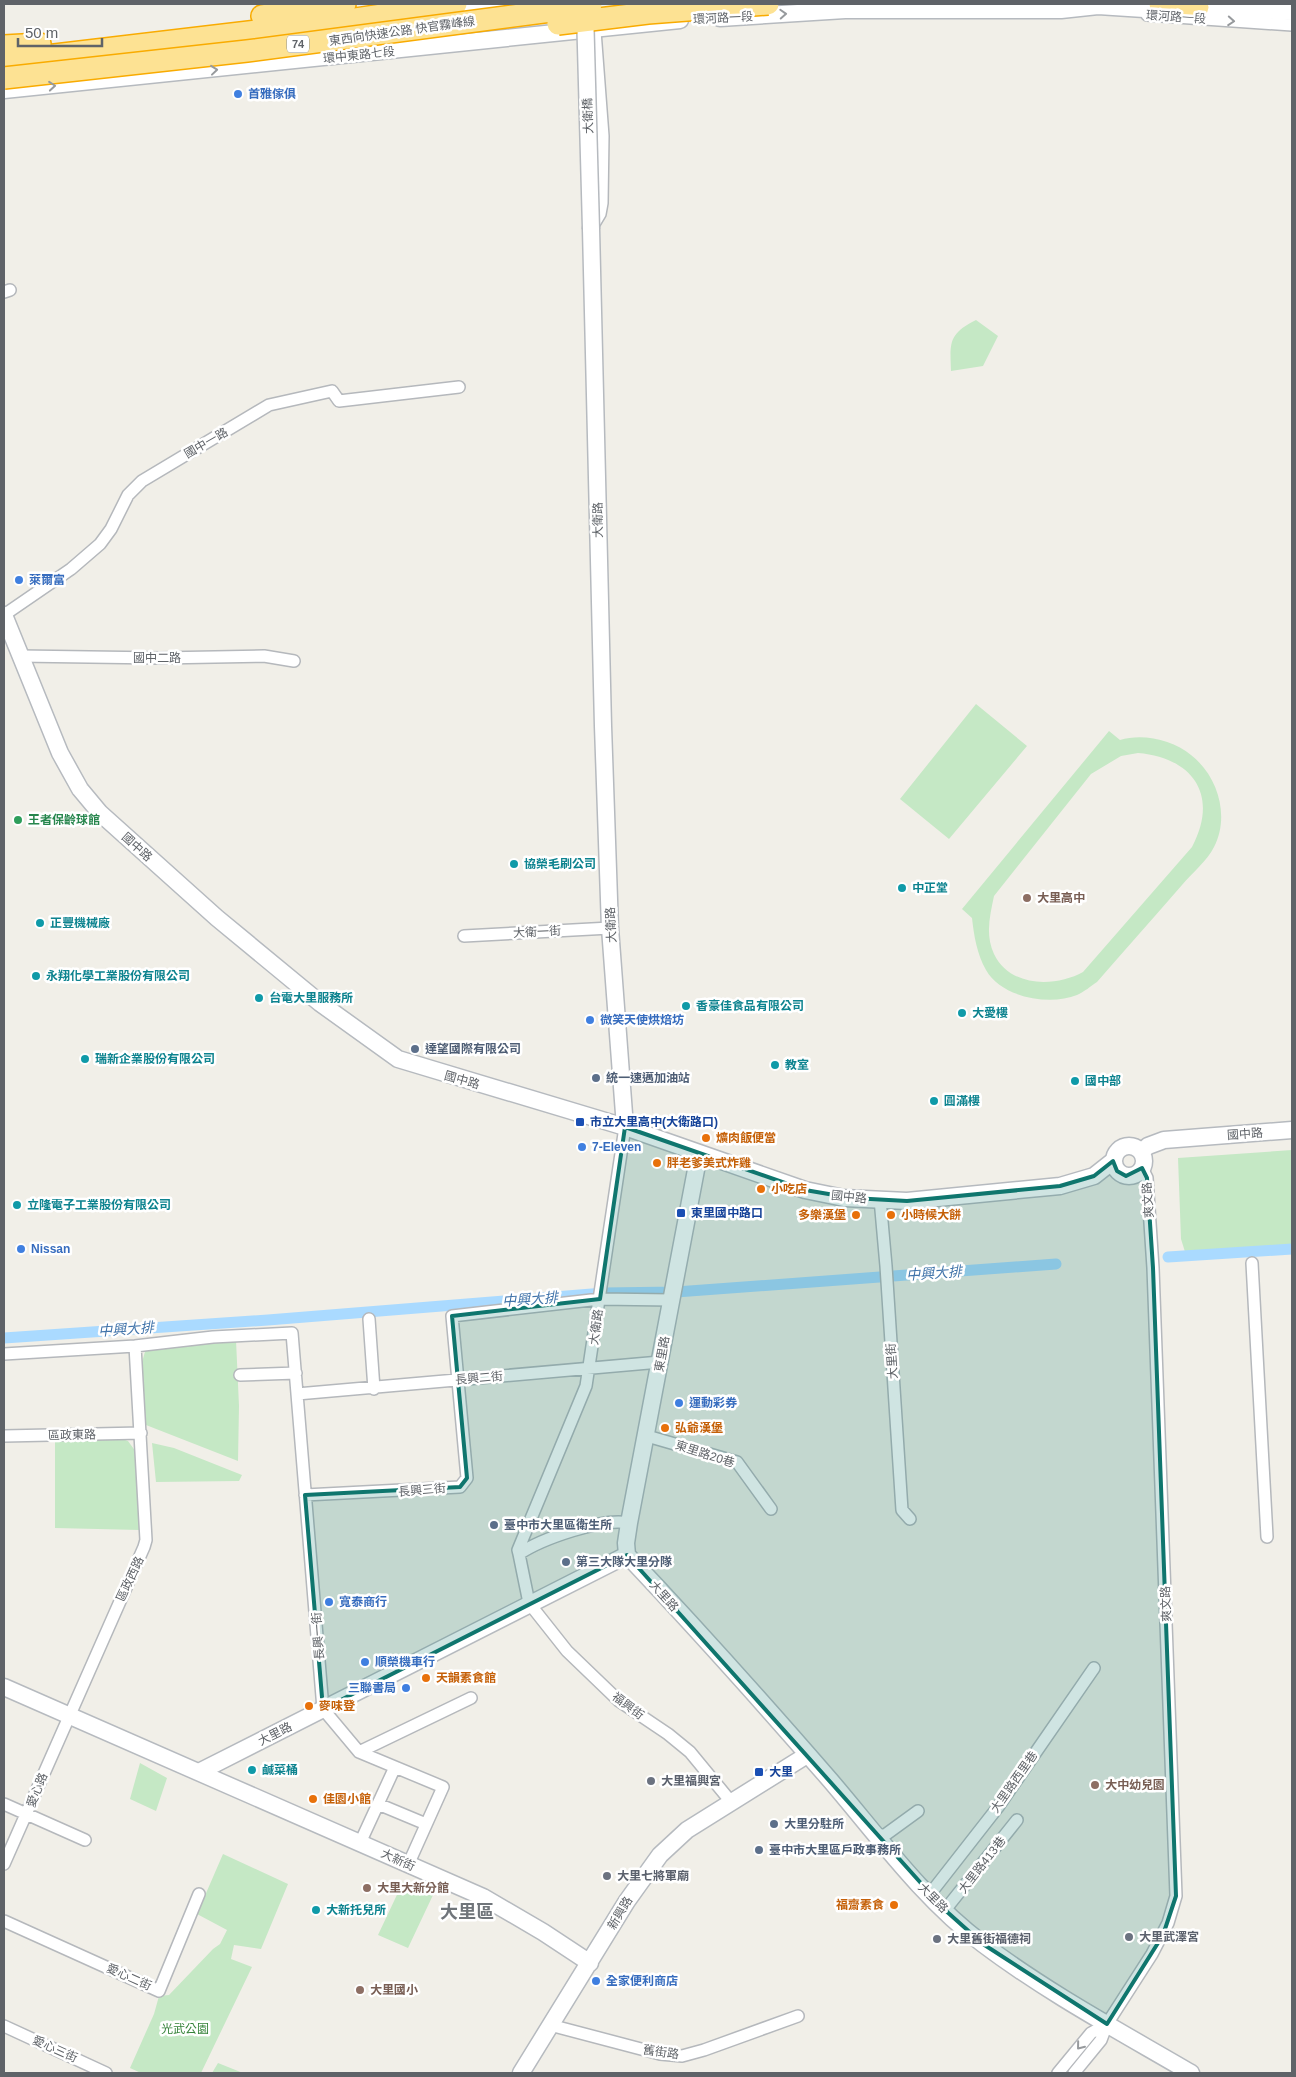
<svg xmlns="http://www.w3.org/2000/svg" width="1296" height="2077" font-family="Helvetica,'Noto Sans TC',sans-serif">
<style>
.green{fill:#c5e8c5;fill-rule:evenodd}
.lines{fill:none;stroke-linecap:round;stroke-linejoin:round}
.canal{stroke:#aadaff;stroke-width:11}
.street-casing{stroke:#b5b8bc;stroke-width:14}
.secondary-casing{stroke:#b6babf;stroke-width:19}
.highway-casing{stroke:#f9ab00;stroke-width:24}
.street{stroke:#fff;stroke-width:11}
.secondary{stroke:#fff;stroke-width:16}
.highway{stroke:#fde293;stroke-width:21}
.secondary-bridge-casing{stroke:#b6babf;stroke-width:19;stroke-linecap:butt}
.highway-bridge-casing{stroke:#f9ab00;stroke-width:24;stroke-linecap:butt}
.secondary-bridge{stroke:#fff;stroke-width:16}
.highway-bridge{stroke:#fde293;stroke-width:21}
.oneway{stroke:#979a9d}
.marked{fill:#0f766e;fill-opacity:0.2;stroke:#0f766e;stroke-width:4;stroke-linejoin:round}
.shop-dot{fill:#3f7fe0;stroke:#fff;stroke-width:2}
.leisure-dot{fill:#2e9e5b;stroke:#fff;stroke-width:2}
.culture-dot{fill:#0f9aa8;stroke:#fff;stroke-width:2}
.education-dot{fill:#8d6e63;stroke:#fff;stroke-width:2}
.service-dot{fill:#5c6f8a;stroke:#fff;stroke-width:2}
.transit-dot{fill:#1a4fb4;stroke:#fff;stroke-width:2}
.food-dot{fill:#e8710a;stroke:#fff;stroke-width:2}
.worship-dot{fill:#6b7280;stroke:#fff;stroke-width:2}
.labels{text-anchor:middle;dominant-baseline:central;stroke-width:5;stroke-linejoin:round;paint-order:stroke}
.shield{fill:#fff;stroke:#8f9295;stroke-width:1}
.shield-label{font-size:11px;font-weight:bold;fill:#5f6368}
.street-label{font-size:12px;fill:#5f6368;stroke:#fff}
.shop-label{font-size:12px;font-weight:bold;fill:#366cbe;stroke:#fff;text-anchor:start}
.leisure-label{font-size:12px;font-weight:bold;fill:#27864d;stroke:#fff;text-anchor:start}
.culture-label{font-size:12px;font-weight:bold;fill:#0d838f;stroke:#fff;text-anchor:start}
.education-label{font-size:12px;font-weight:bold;fill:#785e54;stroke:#fff;text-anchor:start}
.service-label{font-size:12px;font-weight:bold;fill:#4e5e75;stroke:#fff;text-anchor:start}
.transit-label{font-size:12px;font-weight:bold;fill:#164399;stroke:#fff;text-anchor:start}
.food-label{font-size:12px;font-weight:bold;fill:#c56008;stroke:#fff;text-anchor:start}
.worship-label{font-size:12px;font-weight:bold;fill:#5b616d;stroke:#fff;text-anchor:start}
.park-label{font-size:12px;fill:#348238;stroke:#fff}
.water-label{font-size:14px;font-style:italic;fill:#4174aa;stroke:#fff}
.district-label{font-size:18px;font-weight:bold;fill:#70757a;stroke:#fff}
</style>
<rect width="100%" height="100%" fill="#f1efe8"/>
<!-- green -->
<path class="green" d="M976 320 998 336 983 366 951 371C950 343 948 334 976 320Z
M976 704 1027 746 949 839 900 799Z
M1109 731 1120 740C1143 733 1173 740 1191 755 1218 776 1230 816 1214 847 1207 861 1192 873 1182 885 1154 917 1125 950 1097 982 1091 986 1084 992 1077 995 1050 1006 1002 998 986 970 977 954 974 936 972 918L962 909ZM1138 753C1194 758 1219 796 1192 847L1083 972C1056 987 1010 988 994 954 985 935 990 915 994 896L1091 774 1121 756Z
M1292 1150V1246L1186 1255 1181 1239 1178 1158Z
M236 1340 239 1406 238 1461 146 1425 141 1366 146 1348Z
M122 1439 128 1441 136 1452 140 1530 55 1528V1440Z
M152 1443 174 1448 242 1475 239 1481 156 1482Z
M140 1763 167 1778 156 1811 130 1799Z
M223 1854 288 1884 261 1949 234 1945 231 1959 252 1967 201 2073H141L130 2068 154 2014 159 1996 169 1995 213 1949 220 1944 227 1930 197 1914Z
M403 1882 433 1895 408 1948 378 1935Z
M218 2063 243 2073H212Z"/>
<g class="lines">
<!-- canal -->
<path class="canal" d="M1168 1257 1292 1249
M4 1338 268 1320 604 1293 676 1292 1056 1264"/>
<defs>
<path id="street" d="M1147 15 1292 25
M591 229 600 214 602 203 603 136 595 31
M4 292 10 290
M4 615 71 569 100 544 111 529 128 495 142 481 269 405 332 391 339 401 459 387
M19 656 160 658 264 656 294 661
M464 936 610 928
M625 1127 586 1386 518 1550 519 1554 529 1603 567 1651 619 1701 668 1734 690 1752 732 1803
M880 1199 886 1266 902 1510 910 1519
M1252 1263 1267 1537
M369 1319 374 1389
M4 1354 135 1346 213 1337 292 1333 323 1709 359 1752 443 1787 408 1865
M240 1375 296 1373
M297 1394 660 1362
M4 1436 141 1433
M647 1436 737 1462 771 1509
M305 1495 460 1487 467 1478 452 1316 600 1299 671 1300
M519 1554C541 1539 603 1517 629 1523
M359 1752 471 1698
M4 1804 85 1840
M378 1804 426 1824
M876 1835H885L918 1811
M360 1843 395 1767
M4 1864 144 1547 146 1540 135 1346
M930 1894 998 1807 1094 1668
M945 1910 1017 1820
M4 1921 159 1991 199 1894
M550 2025 660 2054 682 2056 704 2050 798 2016
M4 2026 106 2073
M1058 2073 1091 2033 1107 2024
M1074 2073 1101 2040 1107 2024 1152 1954 1168 1923 1176 1896 1153 1268 1147 1178 1142 1168"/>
<path id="secondary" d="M443 14 500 4
M720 18 845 10H1061L1098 6 1144 9 1198 7 1292 12
M4 90 680 20
M591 229 603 726 610 928 625 1127
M4 615 60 753 80 789 100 813 217 918 320 1003 398 1059 625 1127 805 1190 844 1198 907 1201 1060 1186 1094 1176 1113 1161
M1114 1161a15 15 0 1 1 30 0a15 15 0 1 1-30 0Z
M1141 1152 1148 1146 1164 1140 1292 1130
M627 1555C696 1628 764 1704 830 1780 878 1836 923 1899 983 1944 1048 1993 1121 2032 1191 2073
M627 1555 626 1543 629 1523 699 1154
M4 1687 483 1897 543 1932 590 1963
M199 1772 627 1555
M521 2073 627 1901 660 1855 687 1830 807 1755"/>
<path id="highway" d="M1160 4 1198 7
M262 16 345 4
M4 46 40 44
M4 61 342 21 456 4"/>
</defs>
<!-- street casing -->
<use href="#street" class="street-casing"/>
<!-- secondary casing -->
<use href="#secondary" class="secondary-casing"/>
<!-- highway casing -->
<use href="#highway" class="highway-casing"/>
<!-- street -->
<use href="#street" class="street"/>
<!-- secondary -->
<use href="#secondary" class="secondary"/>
<!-- highway -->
<use href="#highway" class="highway"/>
<defs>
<path id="secondary-bridge" d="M585 11 591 229"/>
<path id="highway-bridge" d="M558 24 648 13 768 4
M4 78 247 51 574 8 591 4"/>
</defs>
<!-- secondary-bridge casing -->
<use href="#secondary-bridge" class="secondary-bridge-casing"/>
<!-- highway-bridge casing -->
<use href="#highway-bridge" class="highway-bridge-casing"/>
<!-- secondary-bridge -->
<use href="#secondary-bridge" class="secondary-bridge"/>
<!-- highway-bridge -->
<use href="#highway-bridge" class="highway-bridge"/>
</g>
<!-- one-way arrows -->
<defs><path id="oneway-chevron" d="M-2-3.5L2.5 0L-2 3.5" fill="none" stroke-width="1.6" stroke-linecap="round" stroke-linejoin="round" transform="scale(1.25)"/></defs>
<g class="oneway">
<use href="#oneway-chevron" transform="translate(783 14) rotate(-3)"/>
<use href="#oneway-chevron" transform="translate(1231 21) rotate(4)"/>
<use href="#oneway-chevron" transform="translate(214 70) rotate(-6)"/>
<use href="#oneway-chevron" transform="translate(52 86) rotate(-5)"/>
<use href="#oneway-chevron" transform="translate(1080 2046) rotate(129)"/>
</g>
<!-- marked area -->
<path class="marked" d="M625 1127 805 1190 852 1198 907 1201 1060 1186 1094 1176 1113 1161 1117 1171 1126 1176 1142 1168 1147 1178 1153 1268 1176 1896 1163 1935 1107 2024 983 1944 945 1910 627 1555 323 1709 305 1495 460 1487 467 1478 452 1316 600 1299Z"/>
<!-- markers -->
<g class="shop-dot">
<circle cx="238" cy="94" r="5"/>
<circle cx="19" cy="580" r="5"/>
<circle cx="590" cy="1020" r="5"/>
<circle cx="582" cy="1147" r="5"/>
<circle cx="21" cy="1249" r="5"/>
<circle cx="679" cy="1403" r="5"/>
<circle cx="329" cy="1602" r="5"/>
<circle cx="365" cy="1662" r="5"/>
<circle cx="406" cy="1688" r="5"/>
<circle cx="596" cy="1981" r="5"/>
</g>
<circle class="leisure-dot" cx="18" cy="820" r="5"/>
<g class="culture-dot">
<circle cx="514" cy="864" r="5"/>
<circle cx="902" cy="888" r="5"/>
<circle cx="40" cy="923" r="5"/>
<circle cx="36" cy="976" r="5"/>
<circle cx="259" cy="998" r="5"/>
<circle cx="686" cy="1006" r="5"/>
<circle cx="962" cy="1013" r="5"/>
<circle cx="85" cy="1059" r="5"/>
<circle cx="775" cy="1065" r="5"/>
<circle cx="1075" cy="1081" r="5"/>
<circle cx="934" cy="1101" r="5"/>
<circle cx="17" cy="1205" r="5"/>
<circle cx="252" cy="1770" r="5"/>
<circle cx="316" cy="1910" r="5"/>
</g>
<g class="education-dot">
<circle cx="1027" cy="898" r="5"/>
<circle cx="1095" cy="1785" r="5"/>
<circle cx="367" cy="1888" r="5"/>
<circle cx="360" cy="1990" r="5"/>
</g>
<g class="service-dot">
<circle cx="415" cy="1049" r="5"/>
<circle cx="596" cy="1078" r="5"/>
<circle cx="494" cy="1525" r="5"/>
<circle cx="566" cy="1562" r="5"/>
<circle cx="774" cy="1824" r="5"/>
<circle cx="759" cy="1850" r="5"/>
</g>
<g class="transit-dot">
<rect x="575" y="1117" width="10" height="10" rx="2.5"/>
<rect x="676" y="1208" width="10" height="10" rx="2.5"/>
<rect x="754" y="1767" width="10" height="10" rx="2.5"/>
</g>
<g class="food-dot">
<circle cx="706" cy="1138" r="5"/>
<circle cx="657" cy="1163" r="5"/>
<circle cx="761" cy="1189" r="5"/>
<circle cx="856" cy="1215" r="5"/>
<circle cx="891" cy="1215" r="5"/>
<circle cx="665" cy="1428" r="5"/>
<circle cx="426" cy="1678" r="5"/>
<circle cx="309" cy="1706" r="5"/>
<circle cx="313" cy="1799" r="5"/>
<circle cx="894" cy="1905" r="5"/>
</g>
<g class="worship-dot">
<circle cx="651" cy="1781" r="5"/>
<circle cx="607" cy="1876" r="5"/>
<circle cx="1129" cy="1937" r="5"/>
<circle cx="937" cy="1939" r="5"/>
</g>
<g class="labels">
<!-- shield labels -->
<rect class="shield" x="287" y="35.5" width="22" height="17" rx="4"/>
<g class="shield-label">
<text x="298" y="44">74</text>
</g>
<!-- street labels -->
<g class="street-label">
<text transform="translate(1176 17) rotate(4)">環河路一段</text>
<text transform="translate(723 18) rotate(-3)">環河路一段</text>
<text transform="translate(402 31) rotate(-8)">東西向快速公路 快官霧峰線</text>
<text transform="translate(359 55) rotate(-6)">環中東路七段</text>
<text transform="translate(588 116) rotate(-92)">大衛橋</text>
<text transform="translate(206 443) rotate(-30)">國中一路</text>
<text transform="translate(598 520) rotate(-91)">大衛路</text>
<text x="157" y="658">國中二路</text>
<text transform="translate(137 847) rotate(42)">國中路</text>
<text transform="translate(611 925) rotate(-93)">大衛路</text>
<text transform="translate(537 932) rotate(-3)">大衛一街</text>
<text transform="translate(462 1080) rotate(16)">國中路</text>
<text transform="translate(1245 1134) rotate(-4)">國中路</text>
<text transform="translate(849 1197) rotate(6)">國中路</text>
<text transform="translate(1148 1200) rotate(-94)">爽文路</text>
<text transform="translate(596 1327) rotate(-82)">大衛路</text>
<text transform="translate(662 1354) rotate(-80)">東里路</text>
<text transform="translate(892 1361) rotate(-94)">大里街</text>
<text transform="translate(479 1378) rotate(-5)">長興二街</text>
<text transform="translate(72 1435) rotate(-1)">區政東路</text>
<text transform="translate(705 1454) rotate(18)">東里路20巷</text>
<text transform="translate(422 1490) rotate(-5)">長興三街</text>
<text transform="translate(130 1579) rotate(-65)">區政西路</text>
<text transform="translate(664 1596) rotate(48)">大里路</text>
<text transform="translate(1166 1604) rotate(-92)">爽文路</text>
<text transform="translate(318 1636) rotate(-94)">長興一街</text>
<text transform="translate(628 1706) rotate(37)">福興街</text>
<text transform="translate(275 1734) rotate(-27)">大里路</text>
<text transform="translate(1014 1782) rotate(-55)">大里路西里巷</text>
<text transform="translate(37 1790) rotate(-68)">愛心路</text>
<text transform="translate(398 1860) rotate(24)">大新街</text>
<text transform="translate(982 1865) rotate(-52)">大里路413巷</text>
<text transform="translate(933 1898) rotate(45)">大里路</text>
<text transform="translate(620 1913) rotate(-59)">新興路</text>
<text transform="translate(129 1977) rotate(24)">愛心二街</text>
<text transform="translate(55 2049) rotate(24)">愛心三街</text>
<text transform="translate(661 2052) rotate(8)">舊街路</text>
</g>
<!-- shop labels -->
<g class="shop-label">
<text x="248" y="94">首雅傢俱</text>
<text x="29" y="580">萊爾富</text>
<text x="600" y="1020">微笑天使烘焙坊</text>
<text x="592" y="1147">7-Eleven</text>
<text x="31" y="1249">Nissan</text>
<text x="689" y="1403">運動彩券</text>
<text x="339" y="1602">寬泰商行</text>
<text x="375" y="1662">順榮機車行</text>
<text x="396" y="1688" text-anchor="end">三聯書局</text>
<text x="606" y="1981">全家便利商店</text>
</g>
<!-- leisure labels -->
<g class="leisure-label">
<text x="28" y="820">王者保齡球館</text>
</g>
<!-- culture labels -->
<g class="culture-label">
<text x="524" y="864">協榮毛刷公司</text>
<text x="912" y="888">中正堂</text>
<text x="50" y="923">正豐機械廠</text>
<text x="46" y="976">永翔化學工業股份有限公司</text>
<text x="269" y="998">台電大里服務所</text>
<text x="696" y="1006">香豪佳食品有限公司</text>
<text x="972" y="1013">大愛樓</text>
<text x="95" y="1059">瑞新企業股份有限公司</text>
<text x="785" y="1065">教室</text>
<text x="1085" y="1081">國中部</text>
<text x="944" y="1101">圓滿樓</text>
<text x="27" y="1205">立隆電子工業股份有限公司</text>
<text x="262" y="1770">鹹菜桶</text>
<text x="326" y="1910">大新托兒所</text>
</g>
<!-- education labels -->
<g class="education-label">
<text x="1037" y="898">大里高中</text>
<text x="1105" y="1785">大中幼兒園</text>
<text x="377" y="1888">大里大新分館</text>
<text x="370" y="1990">大里國小</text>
</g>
<!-- service labels -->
<g class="service-label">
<text x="425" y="1049">達望國際有限公司</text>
<text x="606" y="1078">統一速邁加油站</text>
<text x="504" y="1525">臺中市大里區衛生所</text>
<text x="576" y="1562">第三大隊大里分隊</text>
<text x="784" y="1824">大里分駐所</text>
<text x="769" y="1850">臺中市大里區戶政事務所</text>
</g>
<!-- transit labels -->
<g class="transit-label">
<text x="590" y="1122">市立大里高中(大衛路口)</text>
<text x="691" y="1213">東里國中路口</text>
<text x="769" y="1772">大里</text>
</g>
<!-- food labels -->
<g class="food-label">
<text x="716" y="1138">爌肉飯便當</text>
<text x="667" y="1163">胖老爹美式炸雞</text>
<text x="771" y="1189">小吃店</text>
<text x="846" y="1215" text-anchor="end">多樂漢堡</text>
<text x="901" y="1215">小時候大餅</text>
<text x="675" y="1428">弘爺漢堡</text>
<text x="436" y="1678">天韻素食館</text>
<text x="319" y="1706">麥味登</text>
<text x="323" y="1799">佳園小館</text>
<text x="884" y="1905" text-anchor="end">福齋素食</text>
</g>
<!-- worship labels -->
<g class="worship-label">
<text x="661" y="1781">大里福興宮</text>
<text x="617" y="1876">大里七將軍廟</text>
<text x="1139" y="1937">大里武澤宮</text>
<text x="947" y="1939">大里舊街福德祠</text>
</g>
<!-- park labels -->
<g class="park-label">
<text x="185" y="2029">光武公園</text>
</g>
<!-- water labels -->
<g class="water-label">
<text transform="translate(934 1273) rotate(-4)">中興大排</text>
<text transform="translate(530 1299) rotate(-4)">中興大排</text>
<text transform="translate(126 1329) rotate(-4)">中興大排</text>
</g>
<!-- district labels -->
<g class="district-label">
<text x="467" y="1912">大里區</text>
</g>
</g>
<!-- border -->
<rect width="1296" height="2077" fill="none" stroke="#5f6368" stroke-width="10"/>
<!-- scale -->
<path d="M18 38v8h84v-8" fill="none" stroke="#5f6368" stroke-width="2.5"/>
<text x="25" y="38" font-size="15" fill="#5f6368" stroke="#ffffff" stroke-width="4" paint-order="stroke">50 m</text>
</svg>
